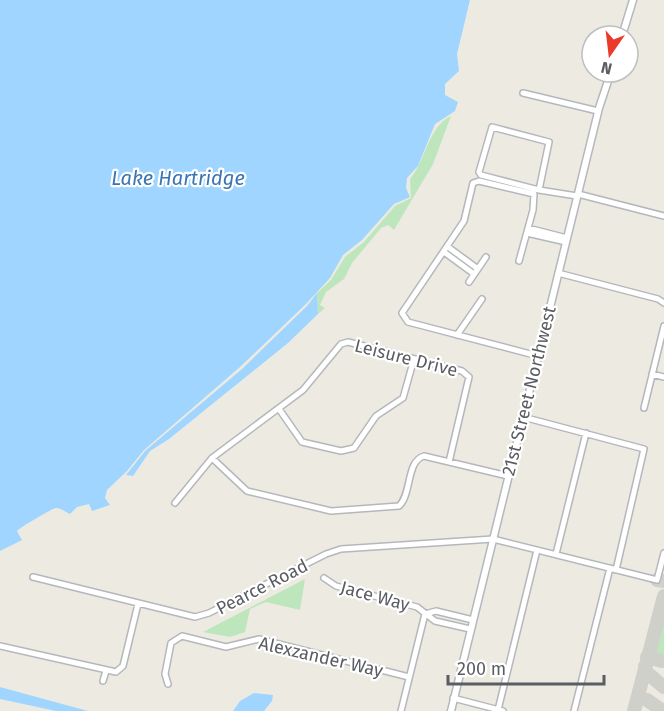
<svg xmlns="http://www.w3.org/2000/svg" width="664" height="711" font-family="'Fira Sans',sans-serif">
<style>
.green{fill:#bde6bd}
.water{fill:#a0d5ff}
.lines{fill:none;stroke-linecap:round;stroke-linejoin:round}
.taxiway{stroke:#d0d0ca;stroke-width:14}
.minor-casing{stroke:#b4b8bc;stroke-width:8}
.tertiary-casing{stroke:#b4b8bc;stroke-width:9}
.minor{stroke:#fff;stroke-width:5}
.tertiary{stroke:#fff;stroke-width:6}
.labels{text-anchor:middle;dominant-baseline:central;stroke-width:4.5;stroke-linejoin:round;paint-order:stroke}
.street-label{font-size:18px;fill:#5a5e63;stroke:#fff}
.water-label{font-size:20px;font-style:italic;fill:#3b75b2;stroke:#fff}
</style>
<rect width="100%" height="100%" fill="#edebe1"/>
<!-- green -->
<path class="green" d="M451 116 433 164 394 230 388 225 381 228 352 263 344 279 326 292 320 305 325 308 318 314 317 293 331 280 345 257 364 242 395 206 411 198 410 179C426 160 428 127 451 116Z
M305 579 300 610 266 602 250 609 245 632 230 637 203 632Z
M664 608V659L650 655Z"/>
<!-- water -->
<path class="water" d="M0 0H470L457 54 459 71 445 84V95L458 102 455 111 435 124 418 166 407 178 406 188 410 197 394 204 362 240 343 255 330 278 306 304 240 367 144 450 127 471 107 490 105 498 110 505 92 511 89 504 77 507 70 514C66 512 60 508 56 508 53 508 19 528 17 531L22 540 0 551Z
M317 293 318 314 288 343 169 439 150 451 133 476 126 475 145 451 242 369 307 306Z
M0 687 88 711H56L0 699Z
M254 693 273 695 272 701 264 711H233L240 701Z"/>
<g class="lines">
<!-- taxiway -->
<path class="taxiway" d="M657 580 664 581
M647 657 662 661
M645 666 646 672 664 687
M647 700 663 711
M634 711 664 596"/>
<defs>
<path id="minor" d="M523 93 598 111
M492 127 549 142 539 190 481 175 479 172Z
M539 190 577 196
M578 194 664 216
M528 228 567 238
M527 233 566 242
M448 247 478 269
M444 252 474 274
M519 261 533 210 534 194 479 181 473 183 464 221 402 313 408 322 538 356
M558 273 658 299 664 303
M469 282 486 257
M457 335 482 299
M652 374 664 377
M644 408 664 326
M279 409 302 442 341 451 354 448 376 416 403 398 414 359
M523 417 644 449 616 570
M212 458 247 491 331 511 399 506C412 494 406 461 424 456L508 476
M175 503 212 458 303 390 341 344 348 342 462 371 469 377 449 462
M556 554 586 433
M33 577 195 617 209 613 326 554 341 549 493 539 657 580 664 553
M324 578 336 586 417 607 435 621 470 629
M425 614 436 611 473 620
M0 646 116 672 123 666 138 604
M103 681 106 671
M168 684 165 674 171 643 182 636 226 647 259 639 409 677
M453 698 503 711
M498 710 537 550
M401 711 425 614
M574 711 610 568"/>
<path id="tertiary" d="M622 36 633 0
M451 711 599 108 611 72"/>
</defs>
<!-- minor casing -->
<use href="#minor" class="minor-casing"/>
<!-- tertiary casing -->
<use href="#tertiary" class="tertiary-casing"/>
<!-- minor -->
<use href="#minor" class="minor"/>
<!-- tertiary -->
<use href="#tertiary" class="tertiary"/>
</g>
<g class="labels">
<!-- street labels -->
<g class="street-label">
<text transform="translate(406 358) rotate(14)">Leisure Drive</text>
<text transform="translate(529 391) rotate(-76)">21st Street Northwest</text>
<text transform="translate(262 587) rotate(-27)">Pearce Road</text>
<text transform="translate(375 596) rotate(15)">Jace Way</text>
<text transform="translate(321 657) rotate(13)">Alexzander Way</text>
</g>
<!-- water labels -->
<g class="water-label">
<text x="178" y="178">Lake Hartridge</text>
</g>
</g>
<!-- north arrow -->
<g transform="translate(610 54) rotate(194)"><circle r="28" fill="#ffffff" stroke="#bdbfc1" stroke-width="1.5"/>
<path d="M0-4.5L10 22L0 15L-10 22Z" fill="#eb3a29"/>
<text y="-9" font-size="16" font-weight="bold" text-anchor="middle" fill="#5a5e63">N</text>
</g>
<!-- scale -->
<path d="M448 675v9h156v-9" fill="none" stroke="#5a5e63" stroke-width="3"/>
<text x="457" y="675" font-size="18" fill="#5a5e63" stroke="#ffffff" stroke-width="4.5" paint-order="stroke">200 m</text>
</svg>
